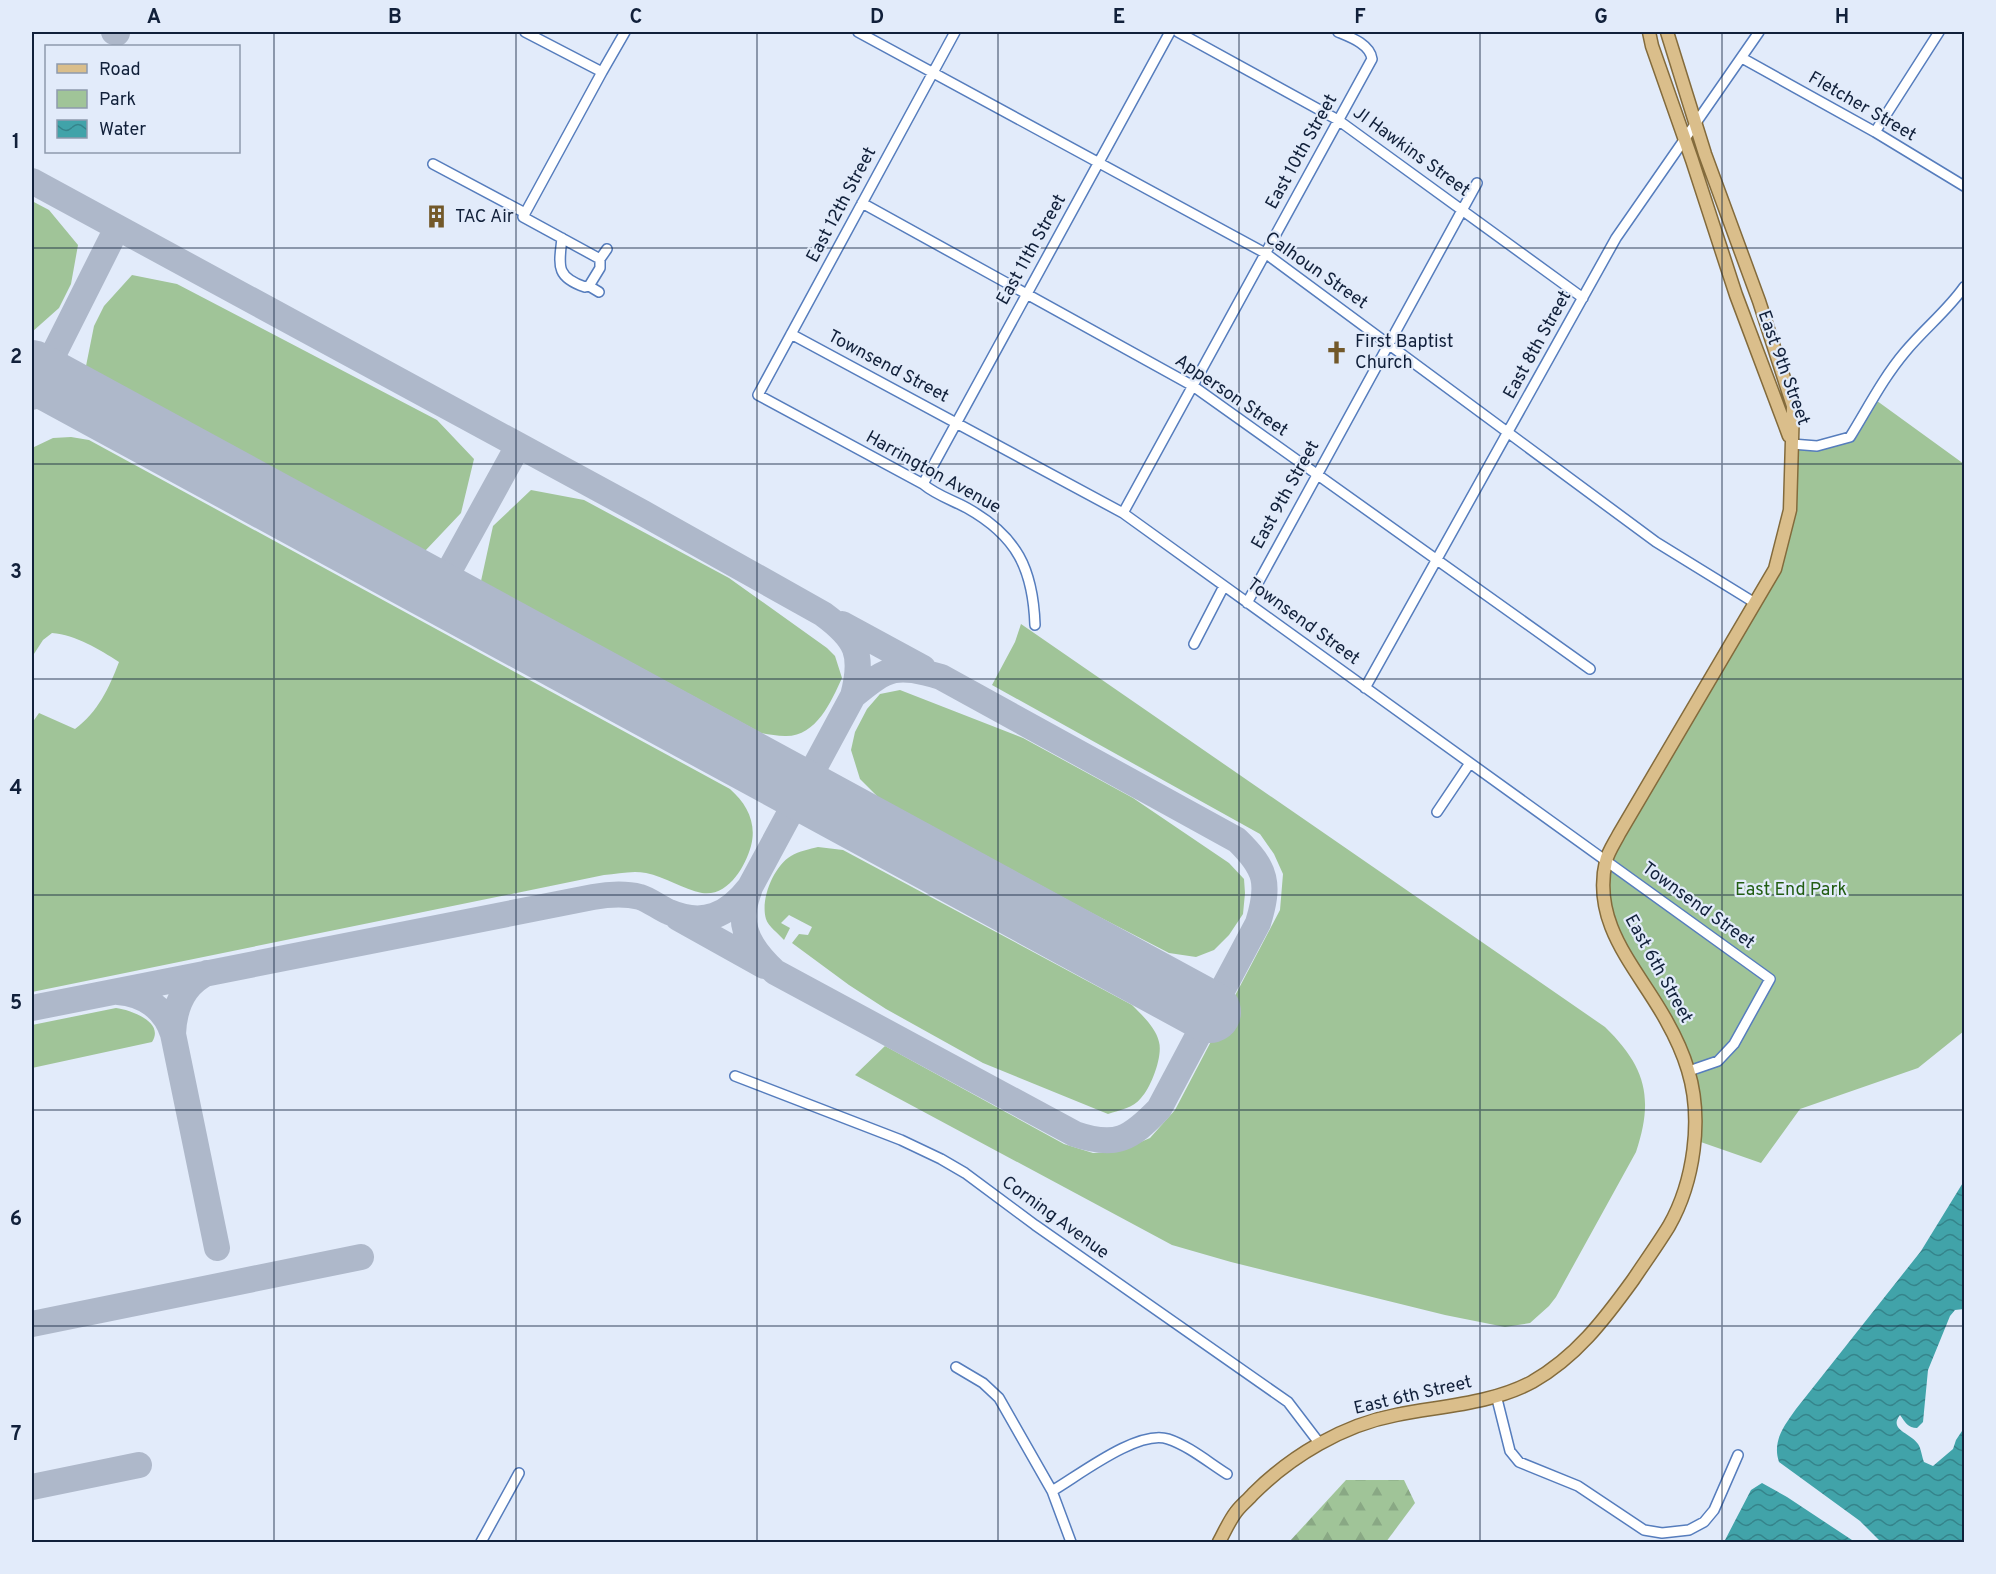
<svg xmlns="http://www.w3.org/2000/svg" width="1996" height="1574" font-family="Overpass,sans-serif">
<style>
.green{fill:#a0c498}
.forest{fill:url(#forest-firs)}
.water{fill:url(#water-waves)}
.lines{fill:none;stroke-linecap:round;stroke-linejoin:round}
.taxiway{stroke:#aeb8ca;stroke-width:26}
.runway{stroke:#aeb8ca;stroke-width:62}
.minor-casing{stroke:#567dbd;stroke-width:12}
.major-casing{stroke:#836b3c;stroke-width:15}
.minor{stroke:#fff;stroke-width:9}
.major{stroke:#dabe8b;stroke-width:12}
.grid{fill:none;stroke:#11203a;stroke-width:1.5;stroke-opacity:0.55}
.labels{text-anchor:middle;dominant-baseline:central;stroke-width:4.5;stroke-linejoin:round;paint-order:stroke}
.street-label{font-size:18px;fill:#11203a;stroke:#e2ebfa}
.poi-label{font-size:18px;fill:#11203a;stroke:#e2ebfa;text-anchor:start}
.park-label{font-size:18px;fill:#225d13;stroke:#e2ebfa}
.neatline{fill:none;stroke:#11203a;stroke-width:2}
.grid-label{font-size:20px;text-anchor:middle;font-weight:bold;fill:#11203a}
</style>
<defs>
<pattern id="forest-firs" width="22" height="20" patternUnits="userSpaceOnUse" patternTransform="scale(1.5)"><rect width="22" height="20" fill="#a0c498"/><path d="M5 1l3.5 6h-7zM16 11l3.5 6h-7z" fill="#89a884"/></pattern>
<pattern id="water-waves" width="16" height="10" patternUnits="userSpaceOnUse" patternTransform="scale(1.5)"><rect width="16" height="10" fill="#41a3a9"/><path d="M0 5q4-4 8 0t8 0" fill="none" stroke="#35848b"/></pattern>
</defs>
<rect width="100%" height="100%" fill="#e2ebfa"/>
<!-- green -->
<path class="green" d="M32 201 49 210 78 245 71 284 59 308 32 332Z
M132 275 177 284 437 420 474 459 461 513 425 551 86 366 94 326 104 306Z
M1873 398 1964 464V1031L1918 1068 1800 1109 1761 1163 1695 1140 1689 1071 1611 929 1606 860 1755 603 1781 545 1792 444 1817 446 1850 437Z
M71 437 89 440 730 789C747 804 757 823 751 846 745 867 728 897 702 893 683 889 665 877 646 873 632 870 618 874 604 875L32 992V723L39 713 75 729C98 712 109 688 119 662 99 649 76 635 52 633L43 640 32 657V448L53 438Z
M531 490 584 500 729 578 827 648 835 656 842 678C831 702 816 737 785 736 777 736 769 734 761 733L481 581 493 526Z
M1021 624 1605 1027C1646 1067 1654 1098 1636 1152L1556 1297 1549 1306 1530 1323 1505 1327 1445 1315 1231 1262 1172 1245 855 1075 885 1046 1064 1144 1093 1153 1117 1152 1150 1138 1175 1110 1280 910 1283 874 1274 854 1260 834 992 685 1015 642Z
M900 690 1023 738 1133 798 1229 863 1244 879 1245 893 1243 914 1229 935 1214 950 1196 957 1169 953 1086 910 878 797 860 779 851 750 855 732 867 709 880 694Z
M818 847 843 850 1132 1005C1142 1015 1156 1028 1159 1042 1163 1056 1151 1088 1141 1098 1133 1108 1120 1110 1108 1114L983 1063 886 1009 849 985 792 943 799 934 808 935 812 927 789 915 781 923 790 928 784 940C779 934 768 926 766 919 760 899 774 866 791 856 799 851 810 849 818 847Z
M116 1008C131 1010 165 1022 152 1042L32 1068V1025Z"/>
<!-- forest -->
<path class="forest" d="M1346 1480H1404L1415 1503 1386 1542H1289Z"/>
<!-- water -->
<path class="water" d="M1964 1181V1309L1955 1310 1950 1316 1928 1370 1923 1422 1917 1428C1908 1428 1905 1422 1900 1415 1888 1430 1911 1433 1918 1444 1921 1448 1922 1457 1924 1462L1933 1466 1953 1449 1956 1440 1964 1428V1542H1881L1860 1521 1779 1462C1772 1441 1784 1426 1796 1409L1921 1251Z
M1762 1483 1787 1497 1855 1542H1724L1751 1490Z"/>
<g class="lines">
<!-- taxiway -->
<path class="taxiway" d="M114 32 117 33
M32 181 643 513 823 614C857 639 864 654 853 696L750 887C728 915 704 927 669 912 659 908 650 900 640 897 624 893 610 894 593 897L32 1008
M32 397 117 228
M437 593 518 446
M842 624 923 668
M750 887C748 895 744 903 744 911 741 936 758 956 775 972L1075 1134C1116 1148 1130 1139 1159 1109L1258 923C1270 884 1267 869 1237 840L941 677C896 664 889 666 853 696
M678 918 764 966
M207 973C182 985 174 1009 173 1034L217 1248
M118 992C144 994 165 1008 173 1034
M32 1324 361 1257
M32 1487 139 1465"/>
<!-- runway -->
<path class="runway" d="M32 371 1210 1012"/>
<defs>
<path id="minor" d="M525 32 602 72 625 32
M858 32 1265 253 1656 542 1755 603
M955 32 758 395 923 484C936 495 952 500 967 508 1017 536 1033 569 1035 625
M1178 32 1338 120 1583 298
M1742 58 1875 132 1964 186
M1875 132 1939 32
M433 164 525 213
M862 203 1193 386 1590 669
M562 238C559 265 555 277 585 287L589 286 599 292
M600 259 523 217 602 72
M589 286 600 268V259L607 249
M791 334 1123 513 1770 979 1734 1044 1718 1061 1689 1071
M1792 444 1817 446 1850 437C1868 408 1883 378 1905 352 1924 329 1947 311 1964 287
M923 484 1170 32
M1123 513 1372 59C1370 44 1350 37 1338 32
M1247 603 1477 183
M1194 644 1224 586
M1365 688 1616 238 1759 32
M1437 812 1470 763
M735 1076 901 1140 941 1159 965 1173 1035 1225 1288 1402 1320 1444
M956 1367 983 1383 999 1398 1052 1491 1071 1542
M1496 1395 1510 1451 1519 1462 1578 1486 1644 1530 1662 1533 1689 1530 1704 1522 1714 1510 1738 1455
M1052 1491C1078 1476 1138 1429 1168 1439 1189 1446 1208 1462 1227 1474
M481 1542 519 1473"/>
<path id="major" d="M1649 32 1652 46 1692 160 1736 295 1789 436
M1219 1542C1224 1533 1229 1521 1236 1512 1241 1505 1248 1500 1253 1494 1291 1456 1343 1425 1396 1415 1440 1406 1491 1404 1532 1382 1576 1357 1604 1320 1633 1280 1645 1262 1658 1244 1669 1226 1694 1182 1703 1119 1688 1070 1683 1053 1675 1036 1666 1020 1638 969 1591 925 1606 861 1608 852 1615 842 1619 834L1775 569 1790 510 1793 406 1759 301 1705 154 1667 32"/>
</defs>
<!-- minor casing -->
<use href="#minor" class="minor-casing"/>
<!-- major casing -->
<use href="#major" class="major-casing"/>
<!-- minor -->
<use href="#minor" class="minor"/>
<!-- major -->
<use href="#major" class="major"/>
</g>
<!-- grid -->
<path class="grid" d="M274 32V1542M516 32V1542M757 32V1542M998 32V1542M1239 32V1542M1480 32V1542M1722 32V1542M32 248H1964M32 464H1964M32 679H1964M32 895H1964M32 1110H1964M32 1326H1964"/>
<!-- icons -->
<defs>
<symbol id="building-bare" viewBox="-9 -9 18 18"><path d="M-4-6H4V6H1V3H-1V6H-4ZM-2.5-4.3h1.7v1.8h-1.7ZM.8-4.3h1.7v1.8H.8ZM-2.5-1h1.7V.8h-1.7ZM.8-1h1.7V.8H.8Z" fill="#725829" stroke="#e2ebfa" stroke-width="2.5" paint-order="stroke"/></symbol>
<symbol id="church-bare" viewBox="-9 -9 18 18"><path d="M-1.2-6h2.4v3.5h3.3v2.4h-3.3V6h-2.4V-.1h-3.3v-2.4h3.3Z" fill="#725829" stroke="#e2ebfa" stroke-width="2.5" paint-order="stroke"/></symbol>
</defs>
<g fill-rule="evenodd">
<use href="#building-bare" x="420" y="200" width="33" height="33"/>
<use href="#church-bare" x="1320" y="336" width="33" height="33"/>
</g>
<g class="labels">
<!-- street labels -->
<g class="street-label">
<text transform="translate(1862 107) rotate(30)">Fletcher Street</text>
<text transform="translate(1302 152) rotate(-61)">East 10th Street</text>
<text transform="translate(1411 152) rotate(36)">Jl Hawkins Street</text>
<text transform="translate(842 205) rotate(-62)">East 12th Street</text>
<text transform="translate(1032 250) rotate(-61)">East 11th Street</text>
<text transform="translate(1316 271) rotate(35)">Calhoun Street</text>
<text transform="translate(1538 345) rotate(-61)">East 8th Street</text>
<text transform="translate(888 367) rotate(28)">Townsend Street</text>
<text transform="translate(1783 368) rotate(70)">East 9th Street</text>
<text transform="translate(1231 396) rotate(34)">Apperson Street</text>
<text transform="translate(933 473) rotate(29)">Harrington Avenue</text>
<text transform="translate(1286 495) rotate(-61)">East 9th Street</text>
<text transform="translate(1303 622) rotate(36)">Townsend Street</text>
<text transform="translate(1698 906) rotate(36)">Townsend Street</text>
<text transform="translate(1658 969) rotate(61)">East 6th Street</text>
<text transform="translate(1055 1218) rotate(36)">Corning Avenue</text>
<text transform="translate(1413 1396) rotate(-13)">East 6th Street</text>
</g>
<!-- poi labels -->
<g class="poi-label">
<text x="455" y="217">TAC Air</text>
<text x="1355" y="342">First Baptist<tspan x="1355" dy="21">Church</tspan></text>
</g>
<!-- park labels -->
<g class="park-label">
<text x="1791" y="890">East End Park</text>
</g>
</g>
<!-- border -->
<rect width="1996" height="1574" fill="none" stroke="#e2ebfa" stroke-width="66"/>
<!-- legend -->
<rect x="45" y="45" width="195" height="108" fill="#e2ebfa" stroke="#8e9aad" stroke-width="1.5"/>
<rect x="57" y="64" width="30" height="9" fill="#dabe8b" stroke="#8e9aad" stroke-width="1.5"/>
<text x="99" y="75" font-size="18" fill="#11203a">Road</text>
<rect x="57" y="90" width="30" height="18" fill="#a0c498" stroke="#8e9aad" stroke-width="1.5"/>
<text x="99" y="105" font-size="18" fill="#11203a">Park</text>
<rect x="57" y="120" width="30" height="18" fill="url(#water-waves)" stroke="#8e9aad" stroke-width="1.5"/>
<text x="99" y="135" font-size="18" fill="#11203a">Water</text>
<rect x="33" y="33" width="1930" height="1508" class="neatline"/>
<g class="grid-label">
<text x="154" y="23">A</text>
<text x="395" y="23">B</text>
<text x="636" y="23">C</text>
<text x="877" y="23">D</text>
<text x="1119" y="23">E</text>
<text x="1360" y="23">F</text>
<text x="1601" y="23">G</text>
<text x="1842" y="23">H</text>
<text x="16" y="148">1</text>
<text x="16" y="363">2</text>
<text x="16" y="578">3</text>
<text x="16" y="794">4</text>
<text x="16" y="1009">5</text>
<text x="16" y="1225">6</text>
<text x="16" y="1440">7</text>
</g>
</svg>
